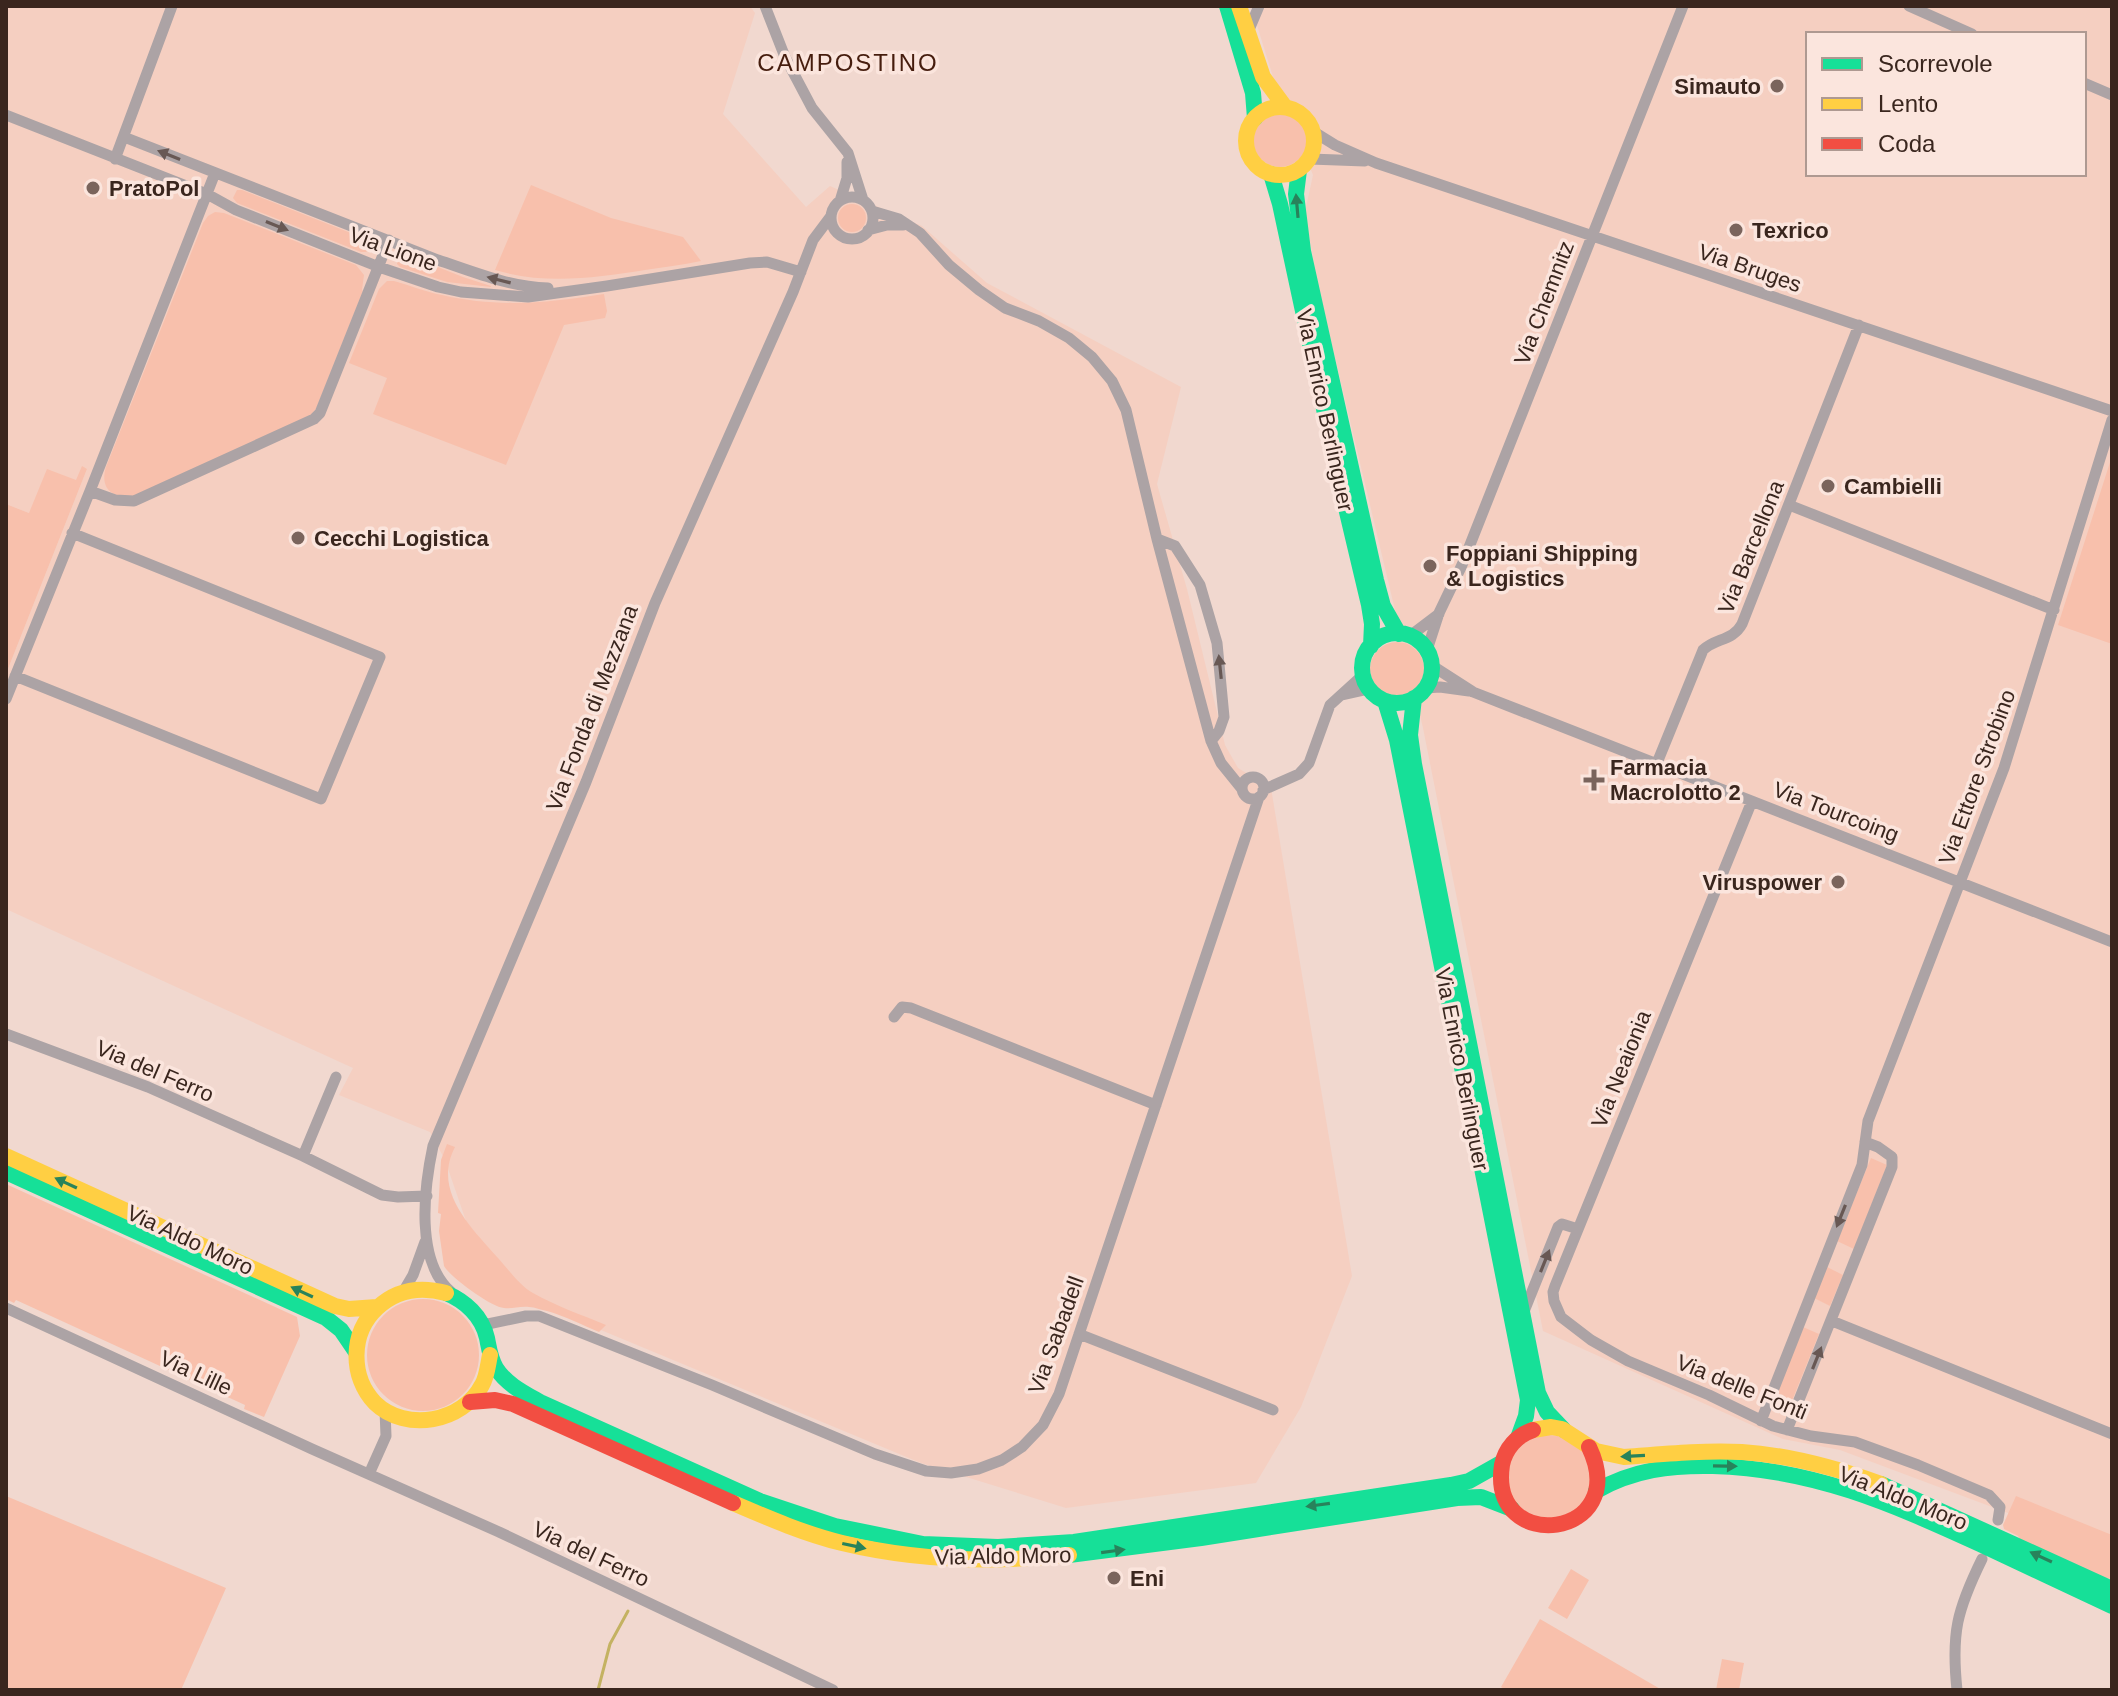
<svg xmlns="http://www.w3.org/2000/svg" width="2118" height="1696" font-family="Arial,sans-serif">
<style>
.built{fill:#f5cfc1;fill-rule:evenodd}
.green{fill:#f8c0ac}
.lines{fill:none;stroke-linecap:round;stroke-linejoin:round}
.stream{stroke:#c4b262;stroke-width:3}
.street{stroke:#aca3a5;stroke-width:11}
.fast{stroke:#16e098;stroke-width:16}
.slow{stroke:#ffcf43;stroke-width:16}
.jam{stroke:#f24e42;stroke-width:16}
.oneway{fill:#685854}
.oneway2{fill:#28835b}
.poi-dot{fill:#7a645c;stroke:#fbe5dd;stroke-width:3}
.labels{text-anchor:middle;dominant-baseline:central;stroke-width:7;stroke-linejoin:round;paint-order:stroke}
.poi-label{font-size:22px;font-weight:bold;fill:#3a261e;stroke:#fbe5dd;text-anchor:start}
.street-label{font-size:22px;fill:#3a261e;stroke:#fbe5dd}
.neighbourhood-label{font-size:24px;letter-spacing:2px;fill:#461d0e;stroke:#fbe5dd}
</style>
<rect width="100%" height="100%" fill="#f1d8cf"/>
<!-- built -->
<path class="built" d="M6 6H750L755 13 723 114 806 207 830 186 922 226 987 283 1181 387 1157 484 1187 589 1225 745 1238 768 1271 788 1352 1276 1301 1407 1256 1483 1066 1508 921 1463 531 1301 466 1221 445 1160 430 1132 339 1095 353 1068 6 909V674L87 469 76 481 29 513 6 504Z
M1251 6H2112V1552L1840 1450 1783 1439 1543 1331 1423 728 1318 286 1305 212 1313 175 1274 80ZM1808 34H2084V174H1808Z"/>
<!-- green -->
<path class="green" d="M1253 140a27 27 0 1 1 54 0a27 27 0 1 1-54 0Z
M531 185 611 218 683 237 701 261C682 265 663 267 645 270 595 278 545 285 495 270Z
M237 190H242L366 239 371 244 370 248 366 252H361L237 203 233 198Z
M838 218a14 14 0 1 1 28 0a14 14 0 1 1-28 0Z
M215 212 224 213 356 265 364 275 362 290 363 291 316 409 309 417 135 496C114 499 99 490 106 467L203 223 208 216Z
M405 254 463 277 491 286V287L447 282 400 267 397 264V258Z
M387 281H394C410 285 425 292 442 295 498 308 548 303 604 294L607 311 605 318 564 325 506 465 373 414 387 378 349 363 379 289Z
M2112 456V644L2058 625Z
M82 466 87 469 6 674V504L29 513 47 469 76 480Z
M1370 669a27 27 0 1 1 54 0a27 27 0 1 1-54 0Z
M447 1144 455 1147C432 1191 471 1227 498 1258 508 1269 520 1286 533 1293 556 1306 582 1315 606 1325L599 1332C582 1325 565 1316 547 1311 541 1310 535 1307 529 1307 520 1306 512 1309 504 1308 491 1307 450 1277 444 1266L439 1231 441 1214 438 1213 441 1160Z
M1871 1158 1887 1165 1854 1249 1837 1241Z
M6 1184 297 1317 300 1336 264 1417 244 1409 245 1405 16 1300 14 1303 6 1299V1200L8 1195 6 1194Z
M1827 1267 1843 1275 1830 1306 1814 1298Z
M367 1355a56 56 0 1 1 112 0a56 56 0 1 1-112 0Z
M1803 1327 1819 1334 1787 1413 1770 1407Z
M1507 1477a42 42 0 1 1 84 0a42 42 0 1 1-84 0Z
M6 1496 226 1588 181 1690H6Z
M2016 1496 2112 1535V1579L2104 1578 2021 1541 2018 1536 2004 1529 2003 1525Z
M1571 1569 1589 1580 1567 1619 1548 1608Z
M1540 1619 1662 1690H1506L1501 1687Z
M1722 1659 1744 1663 1739 1690H1716Z"/>
<g class="lines">
<!-- stream -->
<path class="stream" d="M598 1690 610 1644 628 1611"/>
<!-- street -->
<path class="street" d="M765 6 785 57 812 108 848 153 863 200
M1909 6 1972 34
M1248 32 1259 6
M2084 83 2112 95
M6 115 207 194 236 210 379 267 438 287 461 292 528 297 607 286 750 263 767 262 801 272
M1314 132 1335 145 1376 163 2112 411
M124 137 438 260C474 272 510 287 548 288
M115 159 172 6
M1310 159 1365 161
M831 218a21 21 0 1 1 42 0a21 21 0 1 1-42 0Z
M840 201 847 178V162
M872 211 899 219 920 233 949 265 979 290 1005 308 1039 321 1069 338 1092 357 1112 381 1126 410 1157 539 1211 741 1221 763 1242 789
M868 230 887 225H903
M90 491 115 500 134 501 314 419 320 413 389 240
M1789 505 2054 610
M1157 539 1175 546 1200 585 1217 643 1224 717 1219 731 1211 741
M1410 636 1439 614
M1427 650 1439 613 1462 565 1683 6
M1431 665 1473 692 2112 942
M15 676 321 799 380 657 72 533
M1426 688 1440 687 1469 691
M1342 695 1369 689
M6 699 90 491 215 173
M1657 763 1703 650C1715 638 1733 641 1742 624L1859 325
M1242 788a11 11 0 1 1 22 0a11 11 0 1 1-22 0Z
M1263 790 1299 774 1309 763 1330 705 1363 675
M1752 801 1555 1286 1553 1292 1554 1301 1561 1317 1591 1340 1628 1361 1709 1395 1773 1426 1811 1436 1855 1442 1918 1465 1989 1495 2000 1507 1998 1520
M894 1017 902 1007 911 1008 1156 1105
M6 1034 148 1087 303 1156 382 1195 398 1197 427 1196
M303 1156 336 1077
M403 1292 413 1275 425 1242
M451 1292C415 1261 424 1188 433 1146L586 782 655 603 793 292 813 240 831 216
M6 1308 312 1449 499 1532 833 1690
M1523 1314 1558 1227 1562 1224 1578 1229
M1832 1321 2112 1434
M483 1325 526 1316H539L712 1385 875 1454 926 1471 951 1473 978 1469 1002 1460 1022 1447 1043 1425 1059 1394 1259 797
M1079 1334 1273 1410
M1761 1421 1862 1165 1868 1121 2004 768 2112 420
M1787 1430 1892 1167V1157L1878 1147 1865 1142
M369 1474 386 1436 385 1410
M1957 1690C1951 1633 1957 1610 1982 1559"/>
<!-- fast -->
<path class="fast" d="M1227 6 1253 93 1255 118
M1299 170 1296 194 1303 251 1376 580 1383 606 1399 634
M1271 174 1280 204 1338 474 1369 605 1372 624 1371 646
M1362 668a35 35 0 1 1 70 0a35 35 0 1 1-70 0Z
M1414 698 1410 735 1414 764 1538 1393 1547 1412 1564 1430
M1385 701 1397 740 1528 1400 1526 1416 1518 1438
M6 1172 326 1318 341 1330 356 1352
M446 1293C465 1301 482 1316 487 1338 489 1348 490 1358 496 1368 506 1384 524 1393 540 1402L760 1501 835 1526 923 1544 998 1547 1074 1542 1451 1485 1469 1481 1501 1463
M1881 1484 2112 1589
M1596 1491C1633 1470 1671 1465 1713 1466 1814 1469 1890 1503 1980 1544 2024 1565 2068 1585 2112 1606
M1069 1555 1201 1538 1457 1498 1481 1497 1512 1509"/>
<!-- slow -->
<path class="slow" d="M1239 6 1263 77 1285 107
M1246 141a34 34 0 1 1 68 0a34 34 0 1 1-68 0Z
M6 1156 335 1306 349 1309 377 1307
M446 1293C420 1286 396 1290 377 1308 350 1333 350 1377 375 1403 406 1433 463 1422 482 1385 487 1377 488 1364 490 1355
M1533 1430 1551 1427 1562 1429 1596 1451 1624 1457C1663 1454 1703 1450 1742 1452 1790 1455 1836 1468 1881 1484
M733 1503C768 1518 805 1534 842 1543 917 1561 993 1563 1069 1555"/>
<!-- jam -->
<path class="jam" d="M470 1402 495 1400 513 1404 733 1503
M1533 1430C1517 1435 1505 1449 1502 1465 1488 1556 1633 1539 1589 1447"/>
</g>
<!-- one-way arrows -->
<defs><path id="oneway-solid" d="M-6-.8H1V-3.2L6.5 0L1 3.2V.8H-6Z" transform="scale(2)"/></defs>
<g class="oneway">
<use href="#oneway-solid" transform="translate(169 155) rotate(-158)"/>
<use href="#oneway-solid" transform="translate(277 226) rotate(22)"/>
<use href="#oneway-solid" transform="translate(499 280) rotate(-166)"/>
<use href="#oneway-solid" transform="translate(1220 667) rotate(-96)"/>
<use href="#oneway-solid" transform="translate(1841 1216) rotate(112)"/>
<use href="#oneway-solid" transform="translate(1545 1261) rotate(-68)"/>
<use href="#oneway-solid" transform="translate(1817 1358) rotate(-68)"/>
</g>
<g class="oneway2">
<use href="#oneway-solid" transform="translate(1297 206) rotate(-95)"/>
<use href="#oneway-solid" transform="translate(66 1183) rotate(-155)"/>
<use href="#oneway-solid" transform="translate(302 1292) rotate(-155)"/>
<use href="#oneway-solid" transform="translate(1633 1456) rotate(177)"/>
<use href="#oneway-solid" transform="translate(1725 1466) rotate(1)"/>
<use href="#oneway-solid" transform="translate(1318 1505) rotate(172)"/>
<use href="#oneway-solid" transform="translate(854 1546) rotate(12)"/>
<use href="#oneway-solid" transform="translate(1113 1551) rotate(-8)"/>
<use href="#oneway-solid" transform="translate(2041 1557) rotate(-155)"/>
</g>
<!-- markers -->
<g class="poi-dot">
<circle cx="1777" cy="86" r="8"/>
<circle cx="93" cy="188" r="8"/>
<circle cx="1736" cy="230" r="8"/>
<circle cx="1828" cy="486" r="8"/>
<circle cx="298" cy="538" r="8"/>
<circle cx="1430" cy="566" r="8"/>
<path d="M1590 768h8v8h8v8h-8v8h-8v-8h-8v-8h8z"/>
<circle cx="1838" cy="882" r="8"/>
<circle cx="1114" cy="1578" r="8"/>
</g>
<g class="labels">
<!-- poi labels -->
<g class="poi-label">
<text x="1761" y="86" text-anchor="end">Simauto</text>
<text x="109" y="188">PratoPol</text>
<text x="1752" y="230">Texrico</text>
<text x="1844" y="486">Cambielli</text>
<text x="314" y="538">Cecchi Logistica</text>
<text x="1446" y="553">Foppiani Shipping<tspan x="1446" dy="25">&amp; Logistics</tspan></text>
<text x="1610" y="767">Farmacia<tspan x="1610" dy="25">Macrolotto 2</tspan></text>
<text x="1822" y="882" text-anchor="end">Viruspower</text>
<text x="1130" y="1578">Eni</text>
</g>
<!-- street labels -->
<g class="street-label">
<text transform="translate(393 249) rotate(20)">Via Lione</text>
<text transform="translate(1750 268) rotate(19)">Via Bruges</text>
<text transform="translate(1544 303) rotate(-69)">Via Chemnitz</text>
<text transform="translate(1325 410) rotate(78)">Via Enrico Berlinguer</text>
<text transform="translate(1751 547) rotate(-68)">Via Barcellona</text>
<text transform="translate(592 708) rotate(-69)">Via Fonda di Mezzana</text>
<text transform="translate(1977 777) rotate(-70)">Via Ettore Strobino</text>
<text transform="translate(1836 812) rotate(21)">Via Tourcoing</text>
<text transform="translate(1462 1069) rotate(79)">Via Enrico Berlinguer</text>
<text transform="translate(1621 1069) rotate(-68)">Via Neaionia</text>
<text transform="translate(155 1071) rotate(23)">Via del Ferro</text>
<text transform="translate(190 1240) rotate(25)">Via Aldo Moro</text>
<text transform="translate(1056 1335) rotate(-70)">Via Sabadell</text>
<text transform="translate(196 1373) rotate(25)">Via Lille</text>
<text transform="translate(1742 1387) rotate(22)">Via delle Fonti</text>
<text transform="translate(1903 1498) rotate(22)">Via Aldo Moro</text>
<text transform="translate(591 1554) rotate(25)">Via del Ferro</text>
<text transform="translate(1003 1556) rotate(-1)">Via Aldo Moro</text>
</g>
<!-- neighbourhood labels -->
<g class="neighbourhood-label">
<text x="848" y="62">CAMPOSTINO</text>
</g>
</g>
<!-- border -->
<rect width="2118" height="1696" fill="none" stroke="#3a261e" stroke-width="16"/>
<!-- legend -->
<rect x="1806" y="32" width="280" height="144" fill="#fbe5dd" stroke="#ae9991" stroke-width="2"/>
<rect x="1822" y="58" width="40" height="12" fill="#16e098" stroke="#ae9991" stroke-width="2"/>
<text x="1878" y="72" font-size="24" fill="#3a261e">Scorrevole</text>
<rect x="1822" y="98" width="40" height="12" fill="#ffcf43" stroke="#ae9991" stroke-width="2"/>
<text x="1878" y="112" font-size="24" fill="#3a261e">Lento</text>
<rect x="1822" y="138" width="40" height="12" fill="#f24e42" stroke="#ae9991" stroke-width="2"/>
<text x="1878" y="152" font-size="24" fill="#3a261e">Coda</text>
</svg>
